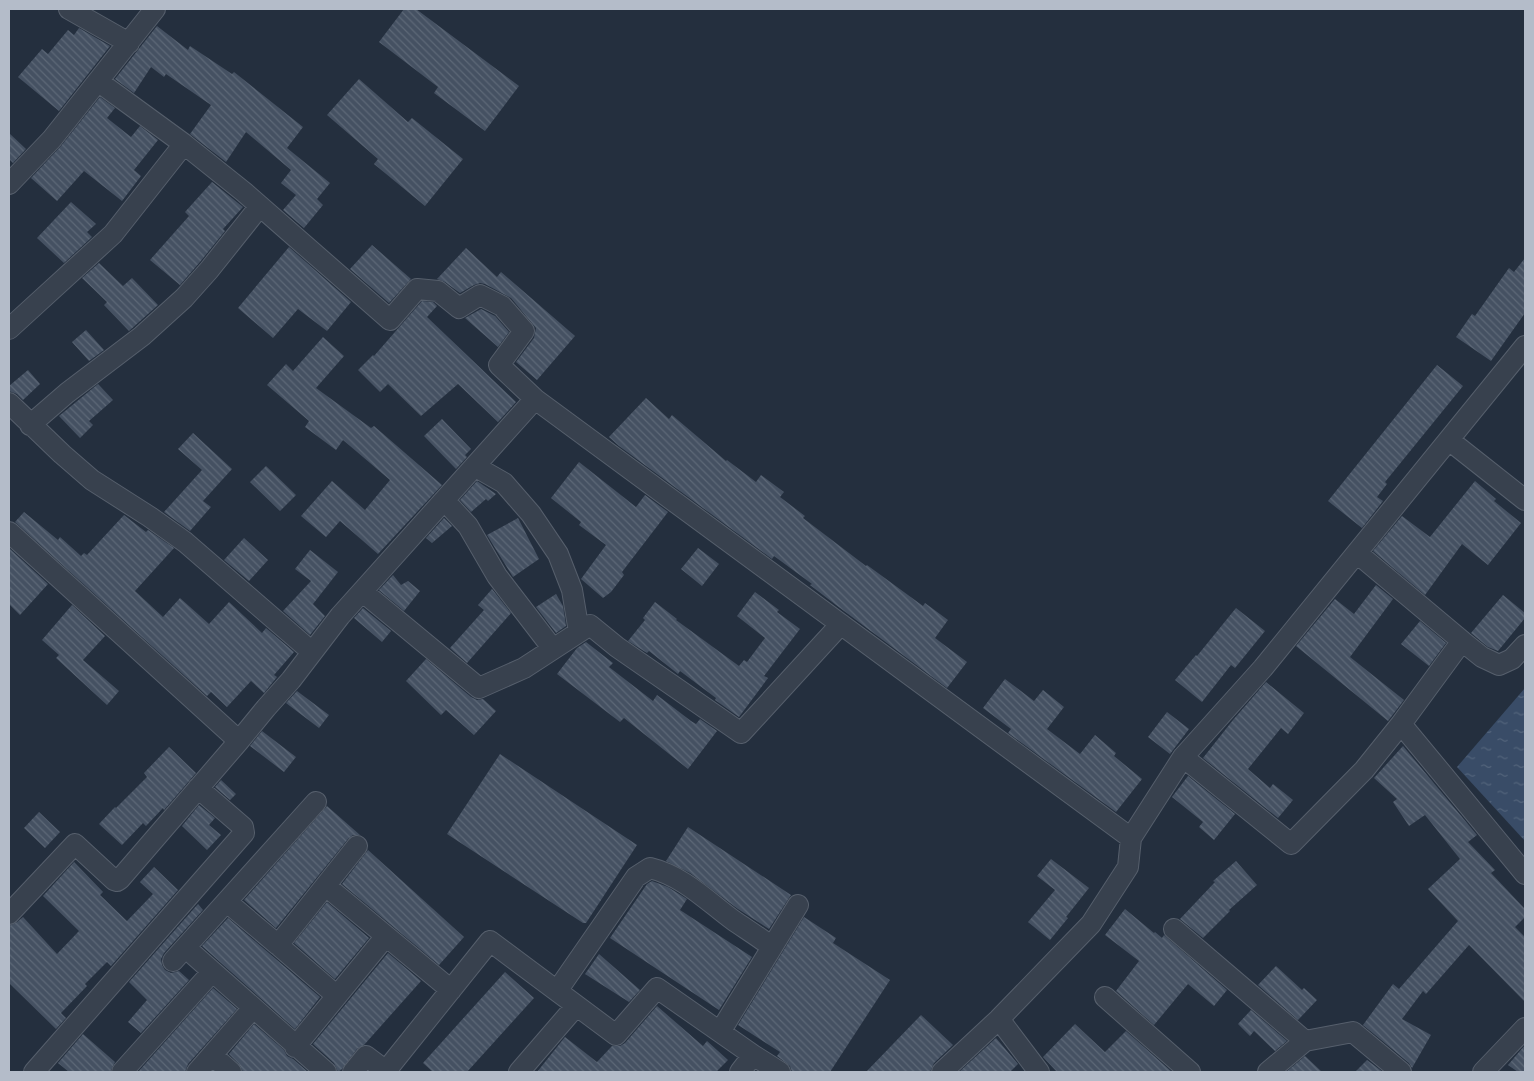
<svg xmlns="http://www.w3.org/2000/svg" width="1534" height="1081" font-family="Manrope,sans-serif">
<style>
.water{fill:url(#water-ripples)}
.building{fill:url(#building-back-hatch)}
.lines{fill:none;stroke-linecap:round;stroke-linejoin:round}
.minor-casing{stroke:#565f6c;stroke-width:22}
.minor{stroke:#38414e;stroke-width:20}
</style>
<defs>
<pattern id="water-ripples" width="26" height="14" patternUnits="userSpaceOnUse" patternTransform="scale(1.25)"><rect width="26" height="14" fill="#394c67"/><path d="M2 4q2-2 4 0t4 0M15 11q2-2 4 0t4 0" fill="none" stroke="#53647b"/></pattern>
<pattern id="building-back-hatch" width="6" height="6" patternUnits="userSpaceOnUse" patternTransform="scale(1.25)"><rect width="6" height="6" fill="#455162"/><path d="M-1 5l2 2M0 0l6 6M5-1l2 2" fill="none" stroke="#5d6877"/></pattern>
</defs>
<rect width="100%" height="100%" fill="#242f3e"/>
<!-- water -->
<path class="water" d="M1525 688V841L1457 767Z"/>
<!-- building -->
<path class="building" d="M404 9H416L519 86 485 131 434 93 438 87 379 42Z
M157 26 188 50 190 46 232 74 234 72 303 127 287 148 330 183 317 199 323 205 304 228 283 210 296 195 281 183 291 170 246 132 226 162 190 134 211 105 166 74 164 77 151 67 134 93 115 79Z
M79 28 110 46 59 111 18 77 42 49 48 54 68 30 74 35Z
M359 79 408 122 412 118 463 159 425 206 374 164 378 159 327 115Z
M100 97 115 108 107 118 131 137 140 126 158 140 134 170 141 176 122 201 84 171 57 201 31 178 61 146Z
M9 133 26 149 13 163 9 159Z
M212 182 243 207 223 229 225 231 200 262 180 285 150 260 189 216 185 212Z
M71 202 96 224 87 232 92 237 64 263 37 238Z
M372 245 411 279 389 303 350 269Z
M289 247 351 302 327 331 298 309 273 338 238 308Z
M466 248 497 277 501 272 575 336 537 380 516 362 534 338 536 328 511 298 485 284 480 283 474 285 460 293 445 282 437 279Z
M1525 258V313L1491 361 1456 337 1472 314 1475 316 1509 268 1514 272Z
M99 263 123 286 132 278 158 305 129 331 104 305 107 302 82 278Z
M422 301 433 302 437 306 427 317 516 402 498 422 458 384 421 416 388 384 380 392 358 370 373 355 374 356Z
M481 309 495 316 509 332 498 347 465 318Z
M86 330 104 350 89 361 72 342Z
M323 337 344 356 316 388 371 428 374 426 442 485 378 554 340 521 326 537 301 516 332 481 365 510 390 480 343 440 336 450 305 427 309 421 267 385 286 364 293 371Z
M1437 365 1463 386 1385 482 1387 484 1377 497 1383 501 1362 528 1328 501Z
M28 370 40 384 23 400 17 394 9 391V386Z
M98 384 113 400 89 421 93 425 80 438 59 416Z
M646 398 669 419 672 415 726 461 727 460 756 482 761 475 784 492 780 497 805 516 803 518 866 566 867 565 923 606 925 603 948 620 935 638 967 662 947 688 836 605 810 585 812 584 774 556 772 559 619 446 609 437Z
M442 419 471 449 465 455 467 457 456 469 424 436Z
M193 433 232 469 203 501 211 507 190 531 164 512 202 470 178 449Z
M579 462 636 507 645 495 668 512 622 572 624 575 611 592 603 598 581 579 606 545 579 525 581 522 551 498Z
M266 466 296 495 280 511 250 482Z
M477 481 496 494 488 501 486 499 471 512 460 500Z
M1475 481 1496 499 1494 501 1521 523 1488 565 1462 544 1425 595 1373 551 1402 516 1430 537Z
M24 512 58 540 60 537 81 556 84 553 87 555 124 515 146 532 148 530 174 548 135 591 163 617 180 598 209 624 229 602 262 633 266 628 294 652 274 675 277 677 264 693 251 681 227 707 211 692 207 696 15 522Z
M444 518 452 526 432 543 426 538Z
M518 518 539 559 513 577 487 535Z
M244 538 268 560 249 581 224 560Z
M9 548 48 584 20 615 9 604Z
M698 548 719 564 702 586 681 569Z
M310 550 338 572 313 604 325 616 310 635 283 611 311 581 295 569Z
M393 575 401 585 408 581 420 591 404 611 379 590Z
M1376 585 1393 599 1350 657 1404 700 1388 721 1296 646 1335 599 1354 614Z
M492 589 511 613 467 663 450 648 484 610 478 605Z
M755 592 779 610 777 612 800 629 764 676 768 678 739 717 715 700 716 698 680 671 678 674 649 651 647 653 628 641 645 620 643 618 655 602 677 619 676 620 739 666 744 660 747 662 765 638 737 616Z
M556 594 563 606 566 626 556 633 536 607Z
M1503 595 1525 613V618L1498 651 1488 647 1471 633Z
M72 605 105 636 83 660 119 691 107 705 56 658 59 655 42 640Z
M363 608 391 631 382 642 354 618Z
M1236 608 1265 631 1235 668 1231 665 1202 702 1175 680 1196 655 1197 656Z
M1420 621 1446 643 1429 666 1401 644Z
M586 642 613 663 609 667 653 701 657 695 691 721 696 724 700 719 717 731 688 769 624 718 620 722 557 674 577 648Z
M426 659 471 697 477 700 483 699 496 711 474 735 446 710 441 715 406 681Z
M1005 679 1034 701 1043 690 1064 707 1047 729 1080 754 1095 735 1116 753 1114 756 1142 779 1116 812 1008 733 1011 729 983 708Z
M1266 682 1304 713 1288 734 1281 728 1248 769 1270 788 1273 784 1293 800 1278 818 1203 758 1233 720Z
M297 691 329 715 319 728 286 703Z
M1167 712 1189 729 1170 754 1148 737Z
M262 731 296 757 284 772 250 746Z
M1403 746 1477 835 1468 842 1495 870 1491 873 1525 909V917L1515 927 1525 937V1002L1469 945 1426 994 1423 991 1402 1019 1431 1035 1412 1068 1409 1063 1363 1025 1393 984 1399 989 1458 921 1428 889 1460 859 1425 815 1409 826 1393 802 1397 799 1374 778Z
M169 747 196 773 164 810 163 808 146 826 143 823 122 845 99 824 115 807 116 808 147 777 144 773Z
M500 754 637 845 586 923H583L447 834Z
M1188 776 1235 814 1214 840 1199 827 1203 822 1172 797Z
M221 780 236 794 230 800 215 787Z
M199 805 215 818 209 825 221 835 207 850 182 826Z
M327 806 360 835H353L348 839 276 928 244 900Z
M39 812 60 832 45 848 24 828Z
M688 827 791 895 769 929 738 909 690 873 666 861Z
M368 850 464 937 439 965 342 884Z
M1051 859 1089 888 1066 917 1068 918 1050 940 1028 922 1055 890 1037 876Z
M1236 861 1257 885 1229 910 1230 911 1203 938 1180 919 1215 882 1213 881Z
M74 862 103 892 100 895 127 921 153 894 140 882 154 867 178 890 111 966 107 962 85 984 87 986 61 1013 66 1018 56 1029 9 983V926L17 922 23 917 57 954 79 931 43 896Z
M652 881 668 887 687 899 680 910 752 957 719 1010 610 938 647 884Z
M327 902 369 938 335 979 294 943Z
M198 904 203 910 164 953 161 959 162 965 165 970 171 973 179 971 189 980 141 1033 128 1022 147 1000 129 982Z
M1125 909 1154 933 1155 932 1162 938 1164 935 1227 990 1214 1006 1188 984 1154 1025 1116 991 1139 961 1105 935Z
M804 917 836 938 833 943 890 980 830 1072H792L790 1066 777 1056 780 1052 738 1025Z
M228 918 320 997 295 1029 202 946Z
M388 953 421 981 364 1045 357 1049 342 1069 338 1072 334 1063 313 1044Z
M599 954 640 990 629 1002 585 974Z
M1276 966 1302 990 1304 988 1317 1000 1298 1020 1258 985Z
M505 972 534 998 467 1072H433L423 1063Z
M213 988 237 1009 188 1064 185 1072H138Z
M657 1006 703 1046 707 1041 728 1060 716 1072H537L565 1037 597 1062 612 1046H620L625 1043Z
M1251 1010 1287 1041 1275 1051 1254 1031 1250 1036 1238 1024Z
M921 1015 953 1045 934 1063 930 1072H866Z
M254 1024 284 1050 287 1056 293 1059 308 1072H243L239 1064 229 1054Z
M1075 1024 1105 1052 1126 1031 1172 1072H1057L1043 1057Z
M83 1034 115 1062 110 1072H69L58 1063Z
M996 1038 1018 1064 1010 1072H959Z
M1525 1045V1072H1518L1508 1065Z
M1305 1056 1322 1072H1286Z
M1367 1060 1383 1072H1355Z"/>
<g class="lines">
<defs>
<path id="minor" d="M69 9 129 43
M99 82 184 144 244 192 390 320 417 289 438 291 459 308 480 295 502 306 524 331 499 365 535 399
M9 184 52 139 155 9
M9 329 113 234 184 144
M9 403 62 454 92 480 150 517 185 542 312 652
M30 425 67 393 142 336 184 298 209 270 260 206
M1449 440 1525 500
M476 467 504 483 531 514 558 554 572 590 579 632
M445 501 468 526 497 576 553 649
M9 532 239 741 266 708 291 680 340 616 535 399 1131 838
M1357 553 1462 641
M363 592 479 688 524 668 590 625 617 647 741 733 841 624
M1401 724 1525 874
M1183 757 1291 844 1364 770 1401 724 1462 641 1482 657 1499 665 1512 659 1525 645
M326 886 451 990
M227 902 278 945 357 846
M9 914 75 844 114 880 117 881 120 879 239 741
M1174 929 1305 1041
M278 945 337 996
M186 948 326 1072
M173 961 316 802
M557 991 636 877 650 868C683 876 706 900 733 920 746 929 759 937 772 947
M1105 997 1190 1072
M720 1032 798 905
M295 1047 386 936
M212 1055 231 1072
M34 1072 244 833 243 827 198 788
M122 1072 212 972
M197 1072 253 1008
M353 1072 366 1056 386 1071
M385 1072 490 941 616 1035 657 988 753 1055
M519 1072 576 1006
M740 1072 753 1055 780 1072
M942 1072 999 1019
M1039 1072 999 1019 1091 924 1128 867 1131 838 1183 757 1263 668 1525 346
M1268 1072 1305 1041 1353 1032 1401 1072
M1483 1072 1525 1028"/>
</defs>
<!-- minor casing -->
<use href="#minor" class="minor-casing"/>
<!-- minor -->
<use href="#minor" class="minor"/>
</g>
<!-- border -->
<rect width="1534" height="1081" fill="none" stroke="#b4bcc9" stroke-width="20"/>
</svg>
